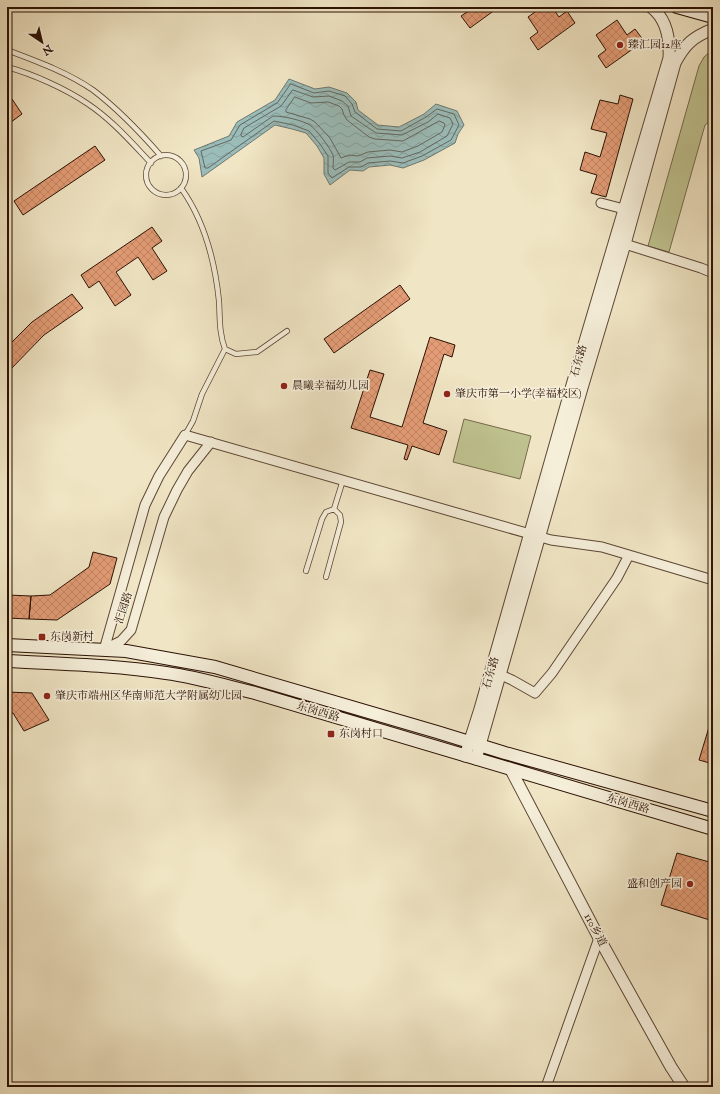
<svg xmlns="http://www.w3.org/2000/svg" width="720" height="1094" font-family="'IM FELL English','Noto Serif SC',serif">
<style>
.grass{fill:#bfc390;stroke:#756a4a}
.water{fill:url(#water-waves);stroke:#6e7871}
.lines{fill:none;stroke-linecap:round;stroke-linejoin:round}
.shore{stroke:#63675f;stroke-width:1}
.building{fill:url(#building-cross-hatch);stroke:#2b1104}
.service-casing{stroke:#5c4634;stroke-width:6}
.minor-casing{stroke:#5c4634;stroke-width:11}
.tertiary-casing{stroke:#5c4634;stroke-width:13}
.secondary-casing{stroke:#2b1104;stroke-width:14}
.service{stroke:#f5eed9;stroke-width:4.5}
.minor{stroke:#f5eed9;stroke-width:9}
.tertiary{stroke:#f5eed9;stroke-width:11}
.secondary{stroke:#f5eed9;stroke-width:12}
.poi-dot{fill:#8f2418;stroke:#f5eed9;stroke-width:1.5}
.labels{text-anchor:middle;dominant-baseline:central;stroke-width:3.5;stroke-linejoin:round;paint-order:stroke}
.poi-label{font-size:11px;fill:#2b1104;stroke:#f5eed9;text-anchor:start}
.street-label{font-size:11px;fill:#2b1104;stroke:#f5eed9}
</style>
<defs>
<pattern id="water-waves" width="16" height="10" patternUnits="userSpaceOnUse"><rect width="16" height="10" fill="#9bbdba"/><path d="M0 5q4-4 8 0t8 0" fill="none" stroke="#86a19e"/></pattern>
<pattern id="building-cross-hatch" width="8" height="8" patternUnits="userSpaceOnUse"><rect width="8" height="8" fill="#e39c75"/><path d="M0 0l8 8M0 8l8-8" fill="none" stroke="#c38564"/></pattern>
</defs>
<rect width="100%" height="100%" fill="#f0e5c4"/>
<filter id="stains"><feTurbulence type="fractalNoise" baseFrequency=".005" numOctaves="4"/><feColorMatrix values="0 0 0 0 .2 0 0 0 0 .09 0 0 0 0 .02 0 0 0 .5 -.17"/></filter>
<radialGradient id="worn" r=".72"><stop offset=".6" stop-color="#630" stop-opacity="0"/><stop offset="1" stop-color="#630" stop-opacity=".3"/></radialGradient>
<!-- grass -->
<path class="grass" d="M713 49V119L705 125 669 252 648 246 699 66 704 57Z
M464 419 531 436 520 479 453 462Z"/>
<!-- water -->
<path class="water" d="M289 79 315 89 329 87 347 93 356 102 358 110 378 125 399 127 424 114 436 104 457 111 464 125 458 134 455 143 424 160 403 168 390 165 369 167 363 171 350 170 330 185 324 174V158L317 146 306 133 292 129 275 125 202 177 199 158 194 150 229 136 237 122 275 100Z"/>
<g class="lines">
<!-- shore -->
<path class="shore" d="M291 84 314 93 329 91 345 96 352 104 355 112 377 129 401 131 426 117 437 109 454 114 459 125 451 140 422 156 403 163 390 161 368 163 361 167H349L332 178 328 173V156L320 144 309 131 293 125 274 121 208 168H205L201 151 231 140 240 125 277 103Z
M293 90 313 97 329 96 342 101 348 106 351 116 376 133 402 135 428 122 438 114 450 118 453 124 447 136 420 152 402 158 390 156 367 158 360 162H349L335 170 333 168C333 164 334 159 333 155 330 148 317 130 310 125 301 120 284 116 273 116L243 137 241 136V134L244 128 281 106Z
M295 97 311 103 328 102 339 106 342 109 344 115 347 120 369 137 375 139 403 141 439 121 444 123 445 125 442 132 418 146 402 152 390 150 368 152 358 156 349 155 341 158 330 138 315 122 310 119 286 112V110Z"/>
</g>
<!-- building -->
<path class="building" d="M468 7H499L470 28 461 16 470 10Z
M542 7H552L559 17 567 11 575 23 538 50 530 38 538 32 528 17Z
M617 20 627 35 635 29 644 41 606 68 598 56 606 50 596 35Z
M620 95 633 99 606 197 591 193 597 175 580 170 585 152 600 157 607 133 591 129 600 100 618 104Z
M12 99 22 114 7 125V103Z
M95 146 105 160 23 215 14 201Z
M152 227 162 241 152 248 167 271 153 280 138 257 116 272 131 295 115 306 99 281 89 288 81 275Z
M400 285 410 299 334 353 324 339Z
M72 294 83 308 44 335 8 372 7 370V347L32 322Z
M430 337 455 345 452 357 444 354 423 423 447 431 439 455 412 446 407 460 404 459 408 445 351 428 370 370 384 374 370 417 402 427Z
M93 552 117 558 110 584 57 620 29 619 31 596 50 595 89 567Z
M7 595 31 596 29 619 7 618Z
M7 692 32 693 49 720 24 731 13 713H7Z
M713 714V764L699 760Z
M677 853 713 863V921L661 905Z"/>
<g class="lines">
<defs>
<path id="service" d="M7 50C36 61 67 72 93 90 118 109 140 132 161 156
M7 67C33 74 66 89 88 104 112 120 131 142 151 163
M146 175a20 20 0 1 1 40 0a20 20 0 1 1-40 0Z
M181 188C204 220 215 262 219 301 220 318 219 333 225 349L236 354 257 352 287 331
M185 435 193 421 202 394 225 349
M334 509 343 480
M306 571 322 519 326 512 334 509 340 515 341 522 326 577"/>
<path id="minor" d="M601 203 624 209
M625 244 701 268 713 273
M105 649 121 641 131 630 164 517 177 490 188 471 211 442
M104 650 145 505 159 476 185 435 551 540 602 547 713 580
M501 675 512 680 535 693 552 673 617 578 629 555
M546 1087 599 938"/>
<path id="tertiary" d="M465 756 480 709 572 385 669 58C670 39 667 19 651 7
M476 759 582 388 625 244 675 63C685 44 693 37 713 29
M511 770 599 938 671 1067 684 1087"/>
<path id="secondary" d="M677 7 713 17
M7 645 126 651 215 667 437 732 505 753 713 811
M7 661C60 664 113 665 166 673 196 677 226 686 255 693L713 829"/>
</defs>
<!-- service casing -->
<use href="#service" class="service-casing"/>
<!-- minor casing -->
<use href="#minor" class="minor-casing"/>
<!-- tertiary casing -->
<use href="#tertiary" class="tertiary-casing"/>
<!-- secondary casing -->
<use href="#secondary" class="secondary-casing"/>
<!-- service -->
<use href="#service" class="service"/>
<!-- minor -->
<use href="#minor" class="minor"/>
<!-- tertiary -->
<use href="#tertiary" class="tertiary"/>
<!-- secondary -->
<use href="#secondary" class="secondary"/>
</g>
<!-- markers -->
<g class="poi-dot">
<circle cx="620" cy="45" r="4"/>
<circle cx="284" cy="386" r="4"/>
<circle cx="447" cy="394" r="4"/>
<rect x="38" y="633" width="8" height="8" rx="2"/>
<circle cx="47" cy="696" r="4"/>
<rect x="327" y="730" width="8" height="8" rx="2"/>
<circle cx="690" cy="884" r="4"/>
</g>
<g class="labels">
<!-- poi labels -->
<g class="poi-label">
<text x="628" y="45">臻汇园12座</text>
<text x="292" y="386">晨曦幸福幼儿园</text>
<text x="455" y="394">肇庆市第一小学(幸福校区)</text>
<text x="50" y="637">东岗新村</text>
<text x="55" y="696">肇庆市端州区华南师范大学附属幼儿园</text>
<text x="339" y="734">东岗村口</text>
<text x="682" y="884" text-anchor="end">盛和创产园</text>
</g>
<!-- street labels -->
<g class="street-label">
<text transform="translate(579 361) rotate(-74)">石东路</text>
<text transform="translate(124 608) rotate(-72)">汇园路</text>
<text transform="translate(491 673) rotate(-74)">石东路</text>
<text transform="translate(318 712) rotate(17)">东岗西路</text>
<text transform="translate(628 804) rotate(16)">东岗西路</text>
<text transform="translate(595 930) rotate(62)">110乡道</text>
</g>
</g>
<!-- margin -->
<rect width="720" height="1094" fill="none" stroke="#f0e5c4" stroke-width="24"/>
<rect x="8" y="8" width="704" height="1078" fill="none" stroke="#2b1104" stroke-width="2"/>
<rect x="12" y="12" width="696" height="1070" fill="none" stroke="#2b1104"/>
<!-- north arrow -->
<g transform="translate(42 42) rotate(145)" stroke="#f5eed9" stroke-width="3" paint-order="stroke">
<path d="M0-3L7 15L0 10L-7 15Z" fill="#2b1104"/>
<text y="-6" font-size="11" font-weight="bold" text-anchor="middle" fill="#2b1104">N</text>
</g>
<rect width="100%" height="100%" filter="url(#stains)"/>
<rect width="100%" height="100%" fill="url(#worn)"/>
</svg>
